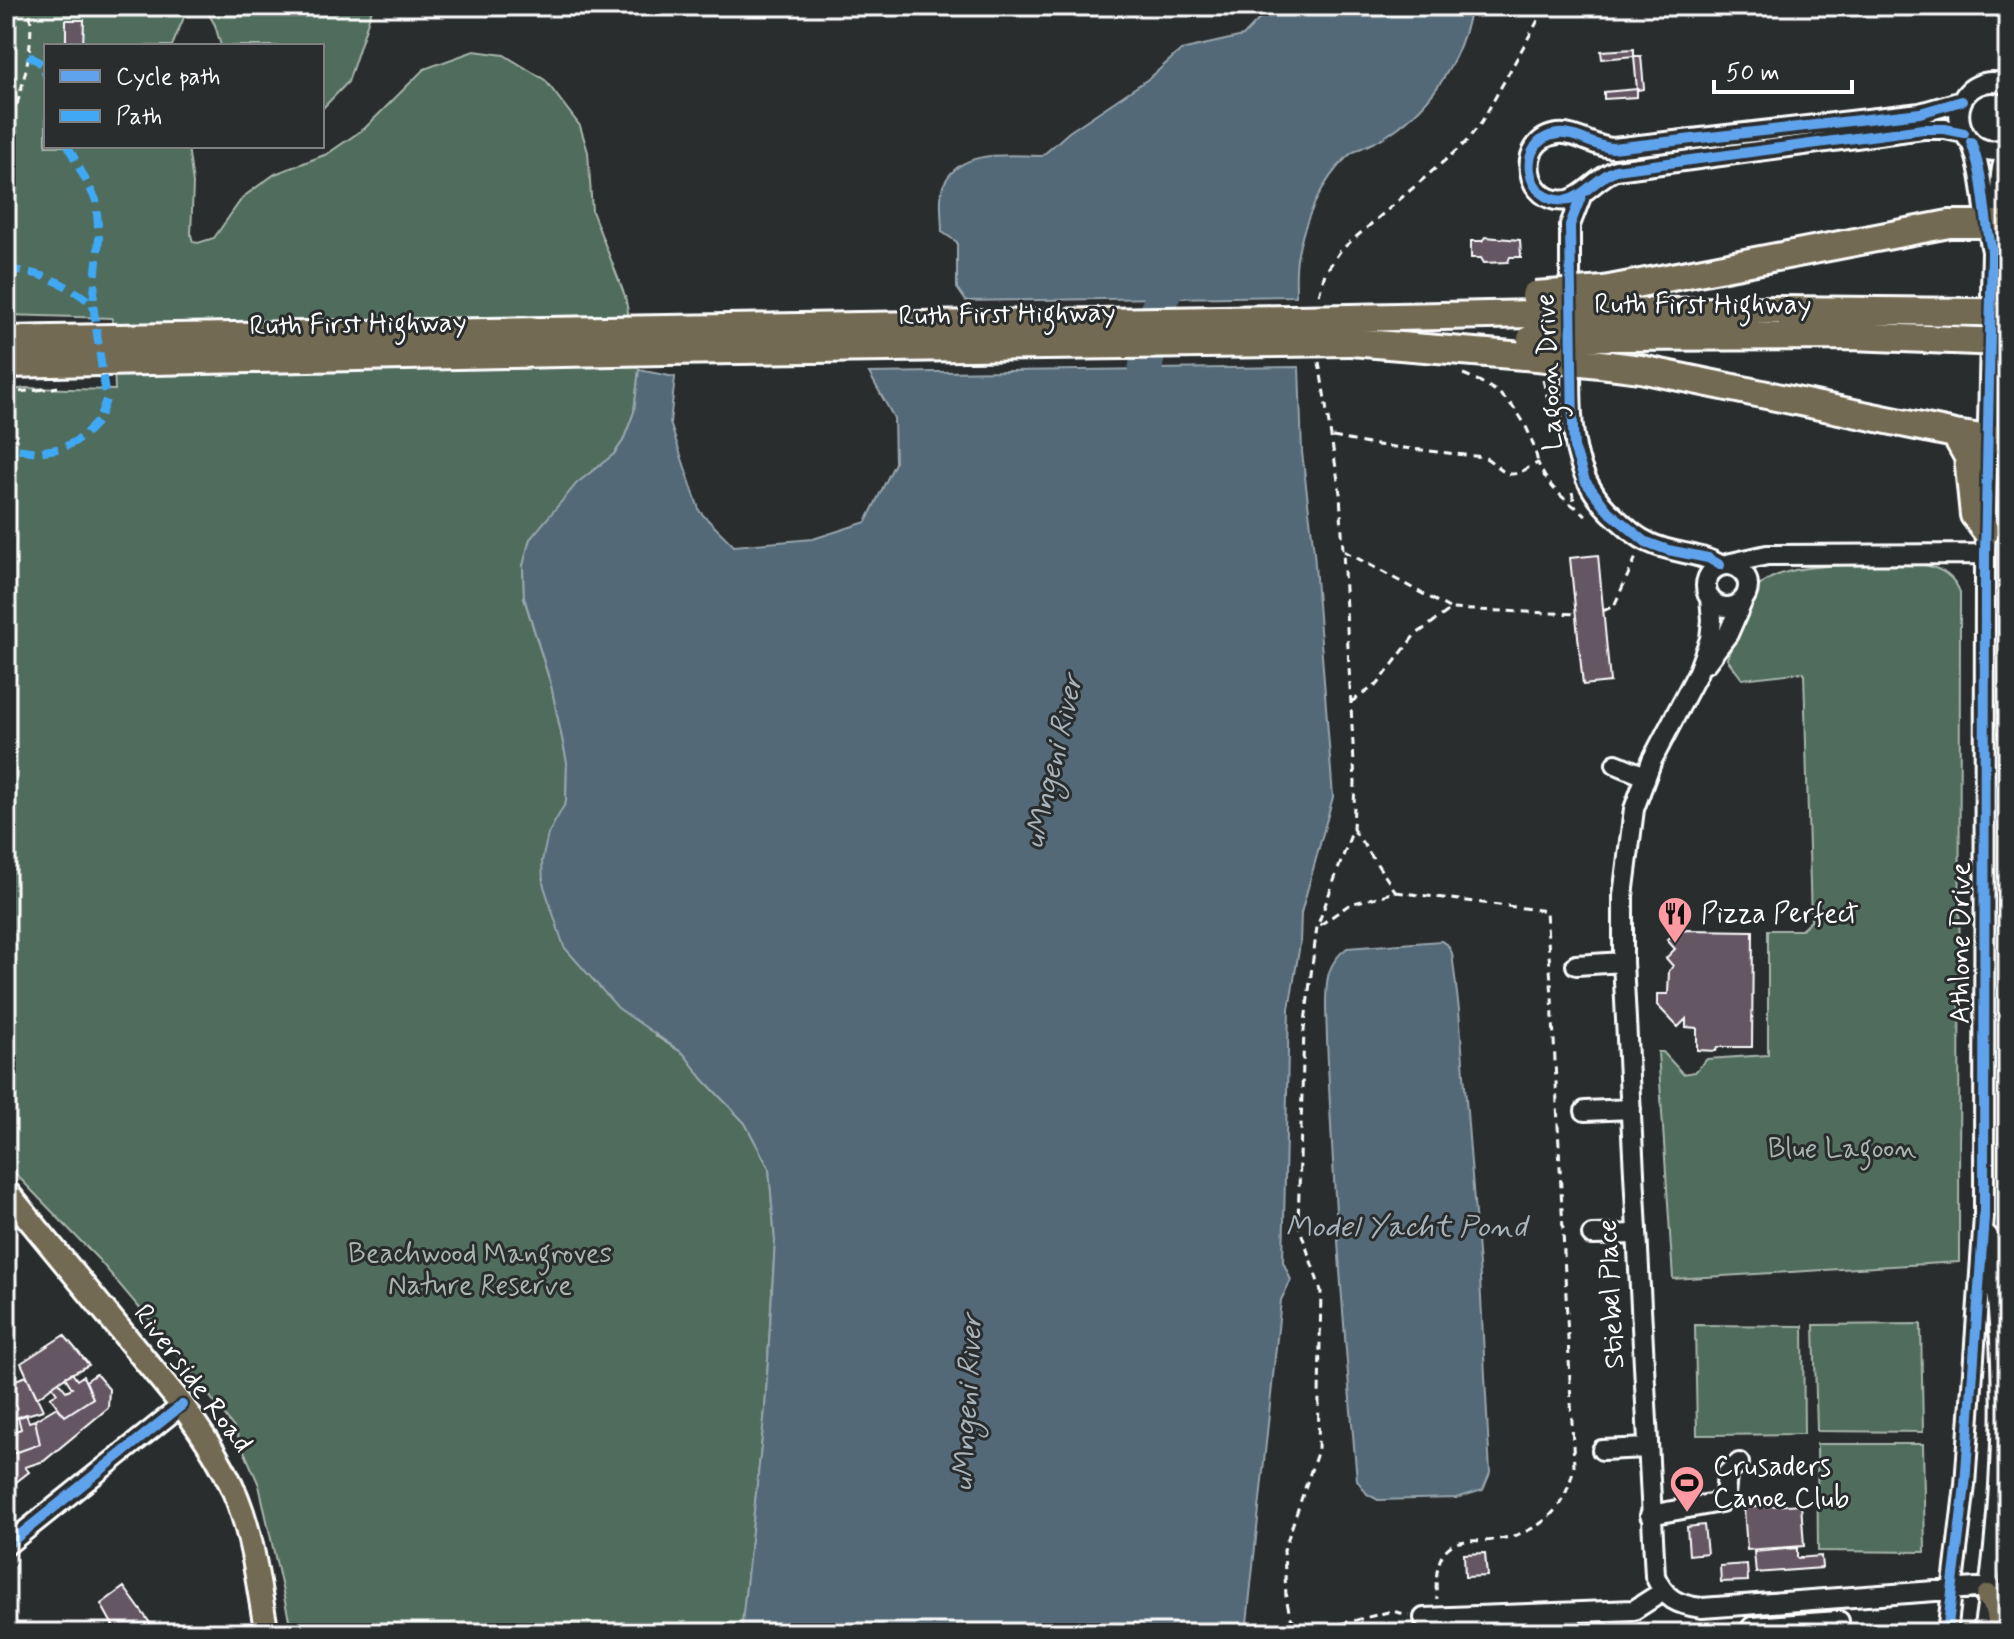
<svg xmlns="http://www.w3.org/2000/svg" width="2014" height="1639" font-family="Mynerve,sans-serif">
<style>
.green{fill:#506c5b;stroke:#a8b6ad;stroke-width:2}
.water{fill:#526977;stroke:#97a5ad;stroke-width:2}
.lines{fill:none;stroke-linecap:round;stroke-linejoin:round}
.river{stroke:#526977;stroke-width:34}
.building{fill:#655764;stroke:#fff;stroke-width:2}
.minor-casing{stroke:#fff;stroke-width:24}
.major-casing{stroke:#fff;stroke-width:28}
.highway-casing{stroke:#fff;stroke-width:32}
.path{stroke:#fff;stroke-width:3;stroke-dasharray:8 6;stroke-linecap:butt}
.minor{stroke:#2a2d2e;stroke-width:18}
.major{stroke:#736b52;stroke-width:22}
.highway{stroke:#736b52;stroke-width:26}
.highway-bridge-casing{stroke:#fff;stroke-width:32;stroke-linecap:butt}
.path-bridge{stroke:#fff;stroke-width:3;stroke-dasharray:8 6;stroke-linecap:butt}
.highway-bridge{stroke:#736b52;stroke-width:26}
.quiet{stroke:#3fa9f5;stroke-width:8;stroke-dasharray:16 8;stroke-linecap:butt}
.cycleway-casing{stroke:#2a2d2e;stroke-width:15}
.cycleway{stroke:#60a3ed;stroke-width:10}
.labels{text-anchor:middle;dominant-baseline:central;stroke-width:6;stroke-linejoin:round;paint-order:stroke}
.street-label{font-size:28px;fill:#fff;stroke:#2a2d2e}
.poi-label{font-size:28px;fill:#fff;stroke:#2a2d2e;text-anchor:start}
.park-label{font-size:28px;fill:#a8b6ad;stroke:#2a2d2e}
.water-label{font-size:30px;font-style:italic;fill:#a8b4bb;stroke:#2a2d2e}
</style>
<rect width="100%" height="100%" fill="#2a2d2e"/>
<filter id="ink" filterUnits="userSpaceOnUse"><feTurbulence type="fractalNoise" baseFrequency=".0125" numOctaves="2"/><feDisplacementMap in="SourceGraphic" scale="16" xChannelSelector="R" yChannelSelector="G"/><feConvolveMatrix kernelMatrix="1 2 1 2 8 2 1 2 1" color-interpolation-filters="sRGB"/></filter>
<g filter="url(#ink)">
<!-- green -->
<path class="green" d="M6 6H194L187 10 172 46H46V146H188L193 184 191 235 193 242 198 243 214 238 243 197 275 174 327 154 365 128 424 69 474 51 504 55 545 80 580 126 588 152 592 211 625 296 639 370 634 412 623 441 614 454 530 539 523 566 524 598 551 685 567 762 566 802 656 1036 684 1054 703 1079 745 1123 769 1168 775 1241 765 1410 741 1633H292L259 1485 234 1428 169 1343 99 1260 6 1164V391L25 388 115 390 112 318 6 315Z
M204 6H373L348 82 322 109V46H221L215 25Z
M1858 564C1893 564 1945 554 1960 592L1959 1262 1673 1279 1658 1052H1663L1683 1074 1695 1072 1707 1059 1768 1055V930H1801L1811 921 1804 672 1742 679 1727 659C1734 642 1743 608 1752 594 1773 564 1826 567 1858 564Z
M1921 1324 1923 1432 1817 1431 1814 1325Z
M1695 1325 1803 1326 1804 1434 1697 1435Z
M1817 1444H1923L1925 1552 1818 1551Z"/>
<!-- water -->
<path class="water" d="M1279 6H1471C1461 62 1430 110 1381 139 1371 145 1357 148 1348 156 1321 181 1303 223 1297 259 1295 271 1296 284 1296 296L966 301 957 288V242L942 232C942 218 938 193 945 182 963 148 1010 156 1042 156L1069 132 1151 77 1181 50 1243 36 1270 8Z
M1299 367 1302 452 1314 552 1333 797 1301 913 1300 944 1289 1009 1283 1262 1291 1280 1281 1300 1246 1633H741L765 1410 775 1241 769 1168 745 1123 703 1079 684 1054 618 1008 564 947 543 883 542 861 548 834 566 802 567 762 551 685 524 597 523 566 530 539 577 483 614 454 623 441 634 412 639 370 675 377 670 423 700 512 734 546 813 539 866 522 895 463 894 418 869 373Z
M1441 941 1447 944 1452 953 1459 1010 1480 1278 1490 1473 1483 1490 1456 1498 1378 1500 1367 1494 1357 1480C1343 1324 1331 1167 1326 1009 1326 985 1325 964 1347 948Z"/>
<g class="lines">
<!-- river -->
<path class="river" d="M1137 414 1156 312 1180 257"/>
</g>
<!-- building -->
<path class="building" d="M66 20H84L83 46H66Z
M6 24H14V57H6Z
M1634 49V56L1602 59 1601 51Z
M1634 56H1641L1644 89 1637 90Z
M1637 89V97L1604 99V92Z
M1485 237 1520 240 1521 257H1510L1508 262 1484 263 1481 258H1471V241H1482Z
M1598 555 1610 682 1583 685 1570 558Z
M1687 930 1753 931 1752 1047H1717L1716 1051 1697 1050V1028L1686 1027V1019L1678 1027 1657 1005V994H1668L1669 971 1673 966 1666 958 1675 949 1667 940 1675 933Z
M64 1335 89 1365 65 1377 37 1398 21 1363Z
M72 1373 77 1380 83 1376 93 1398 65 1416 50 1397 57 1393 52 1386 59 1382 66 1391 72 1388 65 1377Z
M96 1374 109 1389 108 1408 44 1461 25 1467 29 1472 6 1490V1446L9 1455 40 1444 35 1420 57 1407 65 1416 93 1398 86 1381Z
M27 1376 43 1410 6 1421V1383Z
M26 1414 29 1422 35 1420 40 1444 9 1455 6 1446V1421L11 1420 15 1431 21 1429 18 1417Z
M1801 1504 1804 1546 1747 1550 1744 1508Z
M1704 1525 1707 1553 1689 1555 1687 1527Z
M1797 1548V1558L1821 1556 1822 1568 1756 1573 1754 1552Z
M1485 1553 1487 1576 1465 1577 1464 1554Z
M1747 1564 1748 1581 1721 1582 1720 1566Z
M124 1587 153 1627 156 1624 163 1633H117L101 1604Z"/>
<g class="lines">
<defs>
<path id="minor" d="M2008 85C2000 82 1992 81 1984 83 1938 96 1962 167 2008 147
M1962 101 1920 113 1613 148C1594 147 1576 132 1558 134 1514 139 1524 207 1568 200 1584 197 1597 177 1616 170L1923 129H1945L1964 133
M1997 234C2005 207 1994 177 2008 151
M1570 304V225L1582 194
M1571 350C1572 411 1565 473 1615 517 1626 527 1636 537 1650 543 1673 554 1699 552 1720 565
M1727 564 1767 555 1985 554
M1706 586a21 21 0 1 1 42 0a21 21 0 1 1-42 0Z
M1710 598 1712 620 1710 639 1697 674 1652 760 1634 809 1623 896V962L1655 1576C1665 1599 1677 1605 1702 1608L1990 1587
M1706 663 1728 634 1743 600
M1616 764 1645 776
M1576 965 1623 962
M1585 1111 1631 1109
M1592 1235 1637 1234
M1602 1450 1647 1448
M1650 1515 1721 1502 1725 1495 1727 1474 1739 1463
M6 1546 182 1405
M1424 1618 1634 1610 1662 1592
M1748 1633 1752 1627 1839 1621
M1947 1633 1965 1485 1984 1217 1985 554 1992 251C1983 214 1985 178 1971 142
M1983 1633C2002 1509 2011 1360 1988 1236"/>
<path id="major" d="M6 1191 182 1405C206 1439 229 1472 242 1512 255 1551 259 1593 267 1633
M1988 1596 1997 1609 2001 1633"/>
<path id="highway" d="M1604 290 1949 224H2008
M1608 313 1778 310 1978 312
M1350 318 1536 314
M1606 337 1851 336 1977 341
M6 340 52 339
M1351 342 1537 357
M6 364 52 363
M1609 365 1641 369 1955 434 1989 439 2008 438
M1955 434 1968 457 1974 515 1986 531"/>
</defs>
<!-- minor casing -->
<use href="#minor" class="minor-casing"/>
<!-- major casing -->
<use href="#major" class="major-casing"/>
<!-- highway casing -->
<use href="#highway" class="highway-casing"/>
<!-- path -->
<path class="path" d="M6 111 16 108C25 76 35 40 29 6
M1319 295 1325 273 1341 250 1465 143 1481 123 1546 6
M1319 362 1340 493 1355 783 1353 829 1317 927 1304 1030 1298 1223 1321 1291 1318 1450 1284 1550 1286 1597 1290 1616 1297 1626 1310 1629 1325 1628 1392 1611 1409 1615
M1463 374C1507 391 1528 416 1538 463
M1543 380 1552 415
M6 393 38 390
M1333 437 1368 444 1483 457C1493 460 1502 475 1512 474 1520 474 1530 466 1538 463 1548 488 1565 500 1586 515
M1572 492 1576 508
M1344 551 1449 608
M1603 611 1614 606 1637 555
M1351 702 1378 684 1414 636 1451 609 1576 614
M1353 829 1396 892
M1320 925 1350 904 1396 892 1546 911 1552 997 1574 1466C1565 1512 1540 1533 1494 1540 1481 1542 1468 1539 1456 1543 1435 1551 1435 1581 1437 1599"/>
<!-- minor -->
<use href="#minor" class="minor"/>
<!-- major -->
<use href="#major" class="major"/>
<!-- highway -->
<use href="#highway" class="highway"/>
<defs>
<path id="highway-bridge" d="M1535 295 1604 290
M1978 312 2008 313
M1536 314 1608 313
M52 339 1350 318
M1531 339 1606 337
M1977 341 2008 342
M1537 357 1609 365
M52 363 665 351 1351 342"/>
</defs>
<!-- highway-bridge casing -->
<use href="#highway-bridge" class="highway-bridge-casing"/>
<!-- path-bridge -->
<path class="path-bridge" d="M38 390 58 387"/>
<!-- highway-bridge -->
<use href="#highway-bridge" class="highway-bridge"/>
<!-- quiet -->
<path class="quiet" d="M28 55 42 64 46 76
M68 146 96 200 99 239 93 304
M6 270C41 271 65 283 93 304L106 400 98 421 81 438 63 448 38 452 6 448"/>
<defs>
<path id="cycleway" d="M1962 101 1920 113 1613 148C1594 147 1576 132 1558 134 1514 139 1524 207 1568 200 1584 197 1597 177 1616 170L1923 129H1945L1964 133
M1582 194 1570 225 1573 430 1574 447 1585 481 1608 511 1646 542 1668 550 1708 558 1720 565
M6 1546 182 1405
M1947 1633 1965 1485 1984 1217 1985 554 1992 251C1983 214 1985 178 1971 142"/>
</defs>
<!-- cycleway casing -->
<use href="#cycleway" class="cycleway-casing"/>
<!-- cycleway -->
<use href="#cycleway" class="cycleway"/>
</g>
</g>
<!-- icons -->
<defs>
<symbol id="restaurant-pin" viewBox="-11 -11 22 30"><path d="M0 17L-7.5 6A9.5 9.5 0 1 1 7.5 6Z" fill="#ff9aa2" stroke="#2a2d2e"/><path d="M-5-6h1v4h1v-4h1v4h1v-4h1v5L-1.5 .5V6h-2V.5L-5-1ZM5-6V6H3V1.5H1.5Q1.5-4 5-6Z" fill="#111"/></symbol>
<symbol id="stadium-pin" viewBox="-11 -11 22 30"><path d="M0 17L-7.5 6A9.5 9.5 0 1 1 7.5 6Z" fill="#ff9aa2" stroke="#2a2d2e"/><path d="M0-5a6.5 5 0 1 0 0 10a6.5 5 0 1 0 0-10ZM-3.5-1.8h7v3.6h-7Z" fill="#111"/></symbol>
</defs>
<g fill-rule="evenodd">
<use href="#restaurant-pin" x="1655" y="894" width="40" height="54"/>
<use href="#stadium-pin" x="1667" y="1463" width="40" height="54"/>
</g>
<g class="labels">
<!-- street labels -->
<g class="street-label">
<text x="1703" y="305">Ruth First Highway</text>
<text transform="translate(1007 315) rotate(-1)">Ruth First Highway</text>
<text transform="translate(358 325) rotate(-1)">Ruth First Highway</text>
<text transform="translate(1550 372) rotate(-93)">Lagoon Drive</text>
<text transform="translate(1961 943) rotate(-90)">Athlone Drive</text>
<text transform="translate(1612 1294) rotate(-93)">Stiebel Place</text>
<text transform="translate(192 1379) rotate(53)">Riverside Road</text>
</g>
<!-- poi labels -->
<g class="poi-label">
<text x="1701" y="914">Pizza Perfect</text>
<text x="1713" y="1467">Crusaders<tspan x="1713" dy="32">Canoe Club</tspan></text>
</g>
<!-- park labels -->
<g class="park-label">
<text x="1842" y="1149">Blue Lagoon</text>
<text x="480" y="1254">Beachwood Mangroves<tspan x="480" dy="32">Nature Reserve</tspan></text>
</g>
<!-- water labels -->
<g class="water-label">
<text transform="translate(1054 762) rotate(-77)">uMngeni River</text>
<text x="1406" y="1227">Model Yacht Pond</text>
<text transform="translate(968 1403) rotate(-87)">uMngeni River</text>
</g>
</g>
<!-- margin -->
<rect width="2014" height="1639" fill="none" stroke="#2a2d2e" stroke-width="32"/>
<rect x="16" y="16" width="1982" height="1607" fill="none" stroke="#fff" stroke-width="3" filter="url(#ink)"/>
<!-- legend -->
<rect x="44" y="44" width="280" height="104" fill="#2a2d2e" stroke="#7f8182" stroke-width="2"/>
<rect x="60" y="70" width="40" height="12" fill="#60a3ed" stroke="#7f8182" stroke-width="2"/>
<text x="116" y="84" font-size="24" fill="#ffffff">Cycle path</text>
<rect x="60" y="110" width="40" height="12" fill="#3fa9f5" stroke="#7f8182" stroke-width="2"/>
<text x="116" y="124" font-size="24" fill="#ffffff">Path</text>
<!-- scale -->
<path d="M1714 80v12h138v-12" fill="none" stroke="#ffffff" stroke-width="4"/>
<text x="1726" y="80" font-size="24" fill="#ffffff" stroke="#2a2d2e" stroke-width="6" paint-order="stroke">50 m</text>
</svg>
